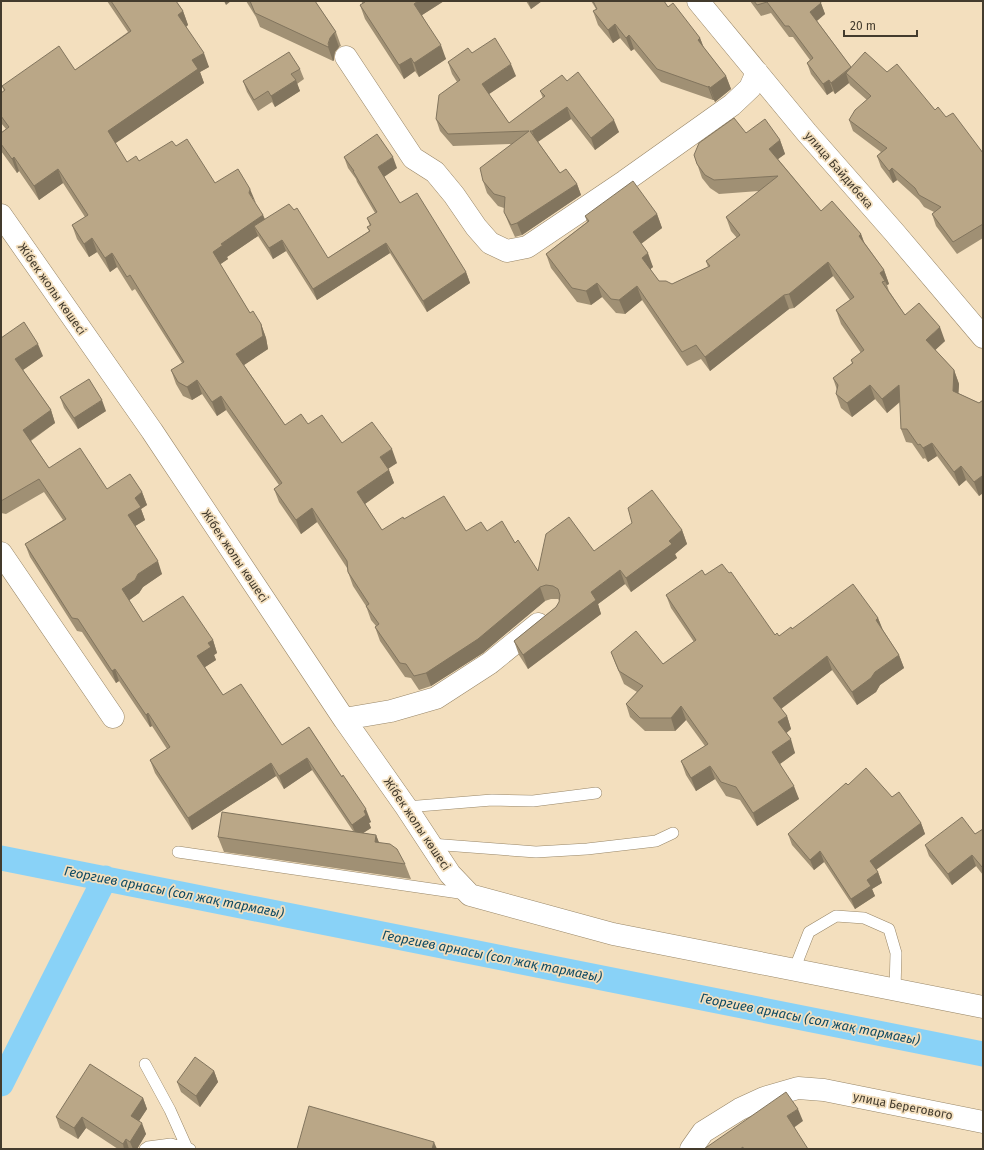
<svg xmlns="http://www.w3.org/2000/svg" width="984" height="1150" font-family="'Fira Sans',sans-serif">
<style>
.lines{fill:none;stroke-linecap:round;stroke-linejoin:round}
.canal{stroke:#89d2f7;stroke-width:25}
.service-casing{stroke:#988667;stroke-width:12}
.minor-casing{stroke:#988667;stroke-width:23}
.service{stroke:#fff;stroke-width:11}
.minor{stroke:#fff;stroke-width:22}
.wall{fill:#a09074}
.shaded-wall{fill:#82755e}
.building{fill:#baa787;stroke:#82755e}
.labels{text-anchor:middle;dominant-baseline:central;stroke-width:3.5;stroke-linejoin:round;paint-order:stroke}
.street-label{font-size:12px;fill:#433b2d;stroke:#f3dfbe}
.water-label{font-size:13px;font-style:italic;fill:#0e4a63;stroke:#f3dfbe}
</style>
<rect width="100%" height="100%" fill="#f3dfbe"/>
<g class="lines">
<!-- canal -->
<path class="canal" d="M1 858 983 1054
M1 1084 105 878"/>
<defs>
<path id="service" d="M406 807 492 800 533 801 596 793
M431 844 536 852 587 849 656 841 673 833
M178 852 466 894
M794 970 809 932 836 916 864 918 889 929 896 953 895 990
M145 1064 170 1110 187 1148
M145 1149 148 1147 171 1144 190 1149"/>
<path id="minor" d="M698 1 807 133 894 232 983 337
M346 57 413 158 435 172 454 195 476 227 490 243 507 251 527 247 625 181 732 105 750 88 757 72
M1 215 152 431 344 719 406 807 450 874 470 895 613 934 983 1007
M1 553 113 717
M344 719 391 711 436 698 490 663 538 624
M691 1149 703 1132 740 1109 764 1098 798 1088 824 1090 983 1122"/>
</defs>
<!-- service casing -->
<use href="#service" class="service-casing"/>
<!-- minor casing -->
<use href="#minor" class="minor-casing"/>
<!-- service -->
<use href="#service" class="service"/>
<!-- minor -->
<use href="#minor" class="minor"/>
</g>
<!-- wall -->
<path class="wall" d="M107 1H176L183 11 188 25 186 27 209 67 200 72 204 83 115 143 127 162 139 161 176 146 215 183 255 203 263 215 265 219 328 258 369 231 367 227 370 226 367 218 375 213 357 182 356 179 348 168 344 157 397 168 384 177 400 203 466 272 470 283 427 312 390 253 317 300 286 251 273 259 258 236 227 257 228 259 220 264 250 313 261 324 266 338 268 349 244 365 285 425 308 424 342 443 397 463 388 468 394 483 365 504 382 530 404 519 466 531H487L515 543 538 571 594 551 682 530 687 544 675 554 677 558 631 592 625 584 598 604 601 614 528 669 519 655 514 641 556 607 559 602 560 601 558 599H551L545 601 483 653 431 686 419 690 411 678 405 677 380 641 375 627 376 626 371 620 366 606 353 586 348 572 347 568 317 522 301 534 279 502 274 489 279 485 226 410 217 416 202 394 192 400 183 396 176 384 171 370 182 363 135 289 132 291 117 267 110 272 97 252 89 257 77 239 72 225 85 217 63 183 39 200 19 171 17 173 1 151V133L6 129 1 123V93L4 91 2 86 75 70 128 32Z
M246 1H315L336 32 341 46 339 47 335 52 334 57V60L333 61 260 27 256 17Z
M361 1H444L422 15 446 59 419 77 415 71 404 79 365 19 360 5 363 4Z
M526 1H542L531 9Z
M591 1H664L668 7 700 38 704 48 726 76 731 89 715 102 714 100H713L661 82 634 49 631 51 620 38 613 43 598 25 593 11 596 9 593 4Z
M750 1H820L825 14 817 21 851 67 887 72 935 110 946 117 983 153V238L957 254 936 226 932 214 934 212 924 207 919 200 897 180 893 183 881 167 877 156 881 152 853 131 849 120 867 100 850 85 849 83 835 94 833 91 827 95 811 74 807 63 810 60 793 37H789L771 13 761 16Z
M472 53 516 76 489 94 509 123 543 98 540 91 567 81 619 132 595 150 571 119 538 142 560 173 577 184 581 195 522 235 515 237 509 224 504 212V208L498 206 487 193 483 181 511 144 453 146 440 131 436 119 457 82 452 74 448 62Z
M300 69 304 79 297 84 300 91 275 107 272 102 258 111 247 92 243 81Z
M746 133 780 140 785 154 778 159 821 211 861 234 864 242 884 270 889 284 887 285 889 291 905 315 945 341 935 350 954 370 959 384 958 393 979 403 983 400V493L979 496 966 480 959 486 937 456 928 462 925 458 923 459 912 443 906 442 901 429 900 402 887 413 875 399 852 417 841 408 836 394 837 390 833 378 852 363 851 360 861 353 841 324 836 310 850 300 833 276 794 308 789 309 710 371 701 359 687 366 642 300 625 314 616 313 602 297 591 305 577 302 551 268 546 254 587 222 585 216 657 214 662 228 641 244 653 267 650 269 659 281 672 284 708 267 706 261 737 238 731 231 726 217 759 191 719 194 710 188 702 178 694 155Z
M1 338 43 356 23 370 51 410 55 423 31 441 49 468 107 489 142 492 147 505 141 509 145 520 135 526 162 574 143 587 139 593 129 600 143 622 213 640 217 653 214 655 216 660 205 667 223 695 282 745 309 727 371 822 369 823 371 828 363 833 376 835 379 843 405 864 411 879 224 852 218 837 353 831 312 770 284 789 276 776 192 830 155 773 150 760 167 749 152 726 150 727 119 681 116 683 82 632 77 631 30 557 25 544 63 520 44 492 6 514 1 513Z
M60 397 106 411 78 429 64 408Z
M729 573 775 635 779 636 792 629 878 618 883 630 899 655 904 668 880 685 876 692 857 705 832 670 781 709 787 716 791 729 786 733 795 753 780 764 799 799 757 826 740 800 726 796 715 779 696 791 686 775 681 761 705 746 686 720 675 731H645L630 717 626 704 637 692 624 684 616 665 611 652 663 664 694 642 671 608 666 595 705 575Z
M892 797 921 823 925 834 876 870 878 872 882 883 872 889 875 896 855 909 824 862 814 870 792 845 788 834Z
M983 829V875L976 866 952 885 929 856 925 845 975 834Z
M214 1071 218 1082 200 1107 181 1092 177 1082Z
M143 1098 147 1109 139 1121 146 1134 137 1149H118L86 1128 78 1139 60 1128 56 1117Z"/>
<!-- shaded-wall -->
<path class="shaded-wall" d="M224 1H231L226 5Z
M418 1H444L419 17 414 4Z
M528 1H542L531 9Z
M821 3 825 14 814 23 810 12Z
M183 11 188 25 183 29 178 15Z
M615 24 620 38 613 43 608 30Z
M334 33 339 47 335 52 334 57V60L333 61 328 47 330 38Z
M629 35 634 49 631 51 626 38Z
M700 38 705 51 698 40Z
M441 45 446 59 419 77 414 63Z
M204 53 209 67 200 72 204 83 113 145 108 131 192 60Z
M411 58 415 71 404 79 399 65Z
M511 64 516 76 486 96 482 84Z
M851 68 846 73 849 83 835 94 831 83Z
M726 76 731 89 715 102 710 88Z
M296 80 300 91 275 107 271 96Z
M829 80 833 91 827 95 823 84Z
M709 86 714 100H713L708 87Z
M567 107 571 119 536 143 532 131Z
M614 120 619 132 595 150 591 138Z
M780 140 785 154 774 162 769 149Z
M14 157 19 171 17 173 12 159Z
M393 157 397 168 382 178 378 167Z
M892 168 897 180 893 183 889 171Z
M58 169 63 183 39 200 34 186Z
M577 184 581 195 522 235 517 223Z
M250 189 256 203 249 193Z
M657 214 662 228 638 246 633 232Z
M263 215 268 229 254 226 258 236 227 257 228 259 218 266 213 252 221 244Z
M861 234 866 248 859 236Z
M92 238 97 252 89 257 84 244Z
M282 240 286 251 273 259 269 248Z
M386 243 390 253 317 300 313 289Z
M112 253 117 267 110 272 105 258Z
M648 253 653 267 647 272 642 258Z
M828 262 833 276 794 308 789 294Z
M884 270 889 284 887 285 885 281 880 273Z
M466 272 470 283 427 312 423 301Z
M597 283 602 297 591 305 586 291Z
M637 286 642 300 625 314 619 300Z
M784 295 789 309 710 371 705 357Z
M261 324 266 338 268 349 241 367 236 354Z
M940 327 945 341 931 354 926 340Z
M38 344 43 356 20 372 15 359Z
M954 370 959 384 958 404 953 391Z
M197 380 202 394 192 400 187 387Z
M870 385 875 399 852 417 847 403Z
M899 385 904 398 887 413 882 399Z
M221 396 226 410 217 416 212 402Z
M102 400 106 411 78 429 74 418Z
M51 410 55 423 28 442 23 430Z
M932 443 937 456 928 462 923 448Z
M392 449 397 463 385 471 380 457Z
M961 466 966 480 959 486 954 472Z
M389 470 394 483 362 506 357 492Z
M982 476 983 478V493L979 496 974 482Z
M142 492 147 505 141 509 145 520 132 528 128 515 135 498Z
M312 508 317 522 301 534 296 520Z
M682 530 687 544 675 554 677 558 631 592 626 578 669 541Z
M158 561 162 574 143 587 139 593 127 602 122 589 138 574Z
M620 570 625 584 598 604 601 614 528 669 523 655 591 592Z
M540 587 545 601 483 653 431 686 426 673Z
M878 618 883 631 876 620Z
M213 640 217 653 214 655 216 660 202 669 197 656 208 643Z
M899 655 904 668 880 685 876 692 857 705 852 692 875 672Z
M827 656 832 670 778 711 773 698Z
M115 669 119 681 116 683 112 671Z
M681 706 686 720 675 731 671 718Z
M148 713 152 726 150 727 146 715Z
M787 716 791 729 783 736 778 722Z
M791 739 795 753 777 766 772 752Z
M307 758 312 770 284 789 279 776Z
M271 763 276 776 192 830 188 818Z
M710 766 715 779 696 791 691 778Z
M794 786 799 799 757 826 753 813Z
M366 809 371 822 369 823 371 828 357 837 352 825 364 811Z
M921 823 925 834 874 871 870 861Z
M376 835 382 850 375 842Z
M820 851 824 862 814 870 810 860Z
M972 855 976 866 952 885 948 874Z
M878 872 882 883 872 889 875 896 855 909 851 899 867 880Z
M214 1071 218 1082 200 1107 196 1096Z
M143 1098 147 1109 135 1127 131 1116Z
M798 1109 803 1121 792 1129 787 1116Z
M82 1117 86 1128 78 1139 74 1128Z
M142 1123 146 1134 137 1149H133L130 1142Z
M126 1139 129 1149H124L123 1144Z
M434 1142 437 1149H432Z"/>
<!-- building -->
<path class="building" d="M111 1H176L183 11 178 15 204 53 192 60 198 69 108 131 127 162 136 156 139 161 172 141 176 146 187 139 215 183 238 169 250 189 249 193 263 215 221 244 223 245 213 252 250 313 253 311 261 324 263 336 236 354 285 425 301 414 308 424 322 415 342 443 372 422 392 449 380 457 389 470 357 492 382 530 403 517 404 519 444 496 466 531 481 522 487 531 502 521 515 543 518 540 538 571 546 534 569 517 594 551 632 523 628 508 652 490 682 530 669 541 672 544 626 578 620 570 591 592 596 600 523 655 514 641 556 607 559 602 560 595 558 589 553 586 546 585 540 587 478 639 426 673 414 676 406 664 400 663 375 627 379 624 366 606 369 604 348 572 347 561 312 508 296 520 274 489 282 483 221 396 212 402 197 380 187 387 178 382 171 370 184 362 130 275 127 277 112 253 105 258 92 238 84 244 72 225 88 215 58 169 34 186 14 157 12 159 1 144V133L9 127 1 116V93L5 90 2 86 59 46 75 70 131 31Z
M250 1H315L336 32 334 33 330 38 328 44 329 46 328 47 255 13Z
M365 1H418L414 4 441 45 414 63 411 58 399 65 360 5 365 2Z
M593 1H664L668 7 673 3 700 38 698 40 726 76 710 88 709 86 708 87 657 69 629 35 626 38 615 24 608 30 593 11 597 9Z
M754 1H820L821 3 810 12 851 67 831 83 829 80 823 84 807 63 813 58 789 26H785L767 2 757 5Z
M495 38 511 64 482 84 509 123 545 96 540 91 562 75 567 81 578 72 614 120 591 138 567 107 532 131H530L560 173 566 169 577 184 517 223 511 225 504 212 505 197 494 194 483 181 480 168 529 131 448 134 436 119 439 95 460 80 448 62 468 48 472 53Z
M289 52 300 69 291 74 296 80 271 96 268 91 254 100 243 81Z
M865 52 887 72 897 64 935 110 938 107 946 117 953 113 983 153V224L953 242 932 214 941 207 919 195 915 188 892 168 889 171 877 156 887 148 849 120 855 110 871 96 846 73Z
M734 118 746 133 765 119 780 140 769 149 821 211 832 201 861 234 859 236 884 270 880 273 885 281 882 282 905 315 919 303 940 327 926 340 954 370 953 391 979 403 983 400V477L982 476 974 482 961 466 954 472 932 443 923 448 920 444 918 445 907 429H901L899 385 882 399 870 385 847 403 836 394 838 385 833 378 853 363 851 360 864 350 836 310 854 297 828 262 789 294 784 295 705 357 696 345 682 352 637 286 619 300 611 299 597 283 586 291 572 288 546 254 589 221 585 216 633 181 657 214 633 232 648 253 642 258 659 281H666L672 284 710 266 706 261 740 235 726 217 778 176 714 180 705 175 697 164 694 155 699 143Z
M377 134 393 157 378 167 400 203 417 193 466 272 423 301 386 243 313 289 282 240 269 248 254 226 289 204 294 210 297 208 328 258 370 231 367 227 371 225 367 218 377 212 353 171H354L344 157Z
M24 322 38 344 15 359 51 410 23 430 49 468 80 448 107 489 130 474 142 492 135 498 141 507 128 515 158 561 138 574 135 580 122 589 143 622 183 596 213 640 208 643 211 647 197 656 223 695 241 684 282 745 309 727 342 777 343 775 366 809 364 811 366 815 352 825 307 758 279 776 271 763 188 818 150 760 170 747 148 713 146 715 115 669 112 671 78 619 72 618 25 544 66 519 39 479 1 501V338Z
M89 379 102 400 74 418 60 397Z
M722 564 729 573 731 572 775 635 777 633 779 636 791 627 792 629 853 584 878 618 876 620 899 655 875 672 871 678 852 692 827 656 773 698 787 716 778 722 791 739 772 752 794 786 753 813 736 787 721 782 710 766 691 778 681 761 708 744 681 706 671 718H640L626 704 643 686 619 671 611 652 636 631 663 664 696 640 666 595 702 570 705 575Z
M866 768 892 797 899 792 921 823 870 861 878 872 867 880 871 886 851 899 820 851 810 860 788 834 846 783 848 785Z
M222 812 376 835 375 842 390 844 397 849 405 864 218 837Z
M962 817 975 834 983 829V866L982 867 972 855 948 874 925 845Z
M195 1057 214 1071 196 1096 177 1082Z
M90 1064 143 1098 131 1116 142 1123 130 1142 126 1139 123 1144 82 1117 74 1128 56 1117Z
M786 1092 798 1109 787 1116 808 1149H743V1147L740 1149H704Z
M309 1106 434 1142 432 1149H297Z"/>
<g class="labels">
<!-- street labels -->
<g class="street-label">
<text transform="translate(839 170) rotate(49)">улица Байдибека</text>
<text transform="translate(52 289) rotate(55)">Жібек жолы көшесі</text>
<text transform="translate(235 556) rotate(56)">Жібек жолы көшесі</text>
<text transform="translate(417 824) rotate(56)">Жібек жолы көшесі</text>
<text transform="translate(903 1106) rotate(11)">улица Берегового</text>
</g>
<!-- water labels -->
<g class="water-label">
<text transform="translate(174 892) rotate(11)">Георгиев арнасы (сол жақ тармағы)</text>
<text transform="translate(492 956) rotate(11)">Георгиев арнасы (сол жақ тармағы)</text>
<text transform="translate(810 1019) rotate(11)">Георгиев арнасы (сол жақ тармағы)</text>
</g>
</g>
<!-- border -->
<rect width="984" height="1150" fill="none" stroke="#433b2d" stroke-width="4"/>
<!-- scale -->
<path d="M844 30v6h73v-6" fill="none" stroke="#433b2d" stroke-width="2"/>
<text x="850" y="30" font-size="12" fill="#433b2d" stroke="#f3dfbe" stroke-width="3" paint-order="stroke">20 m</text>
</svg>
